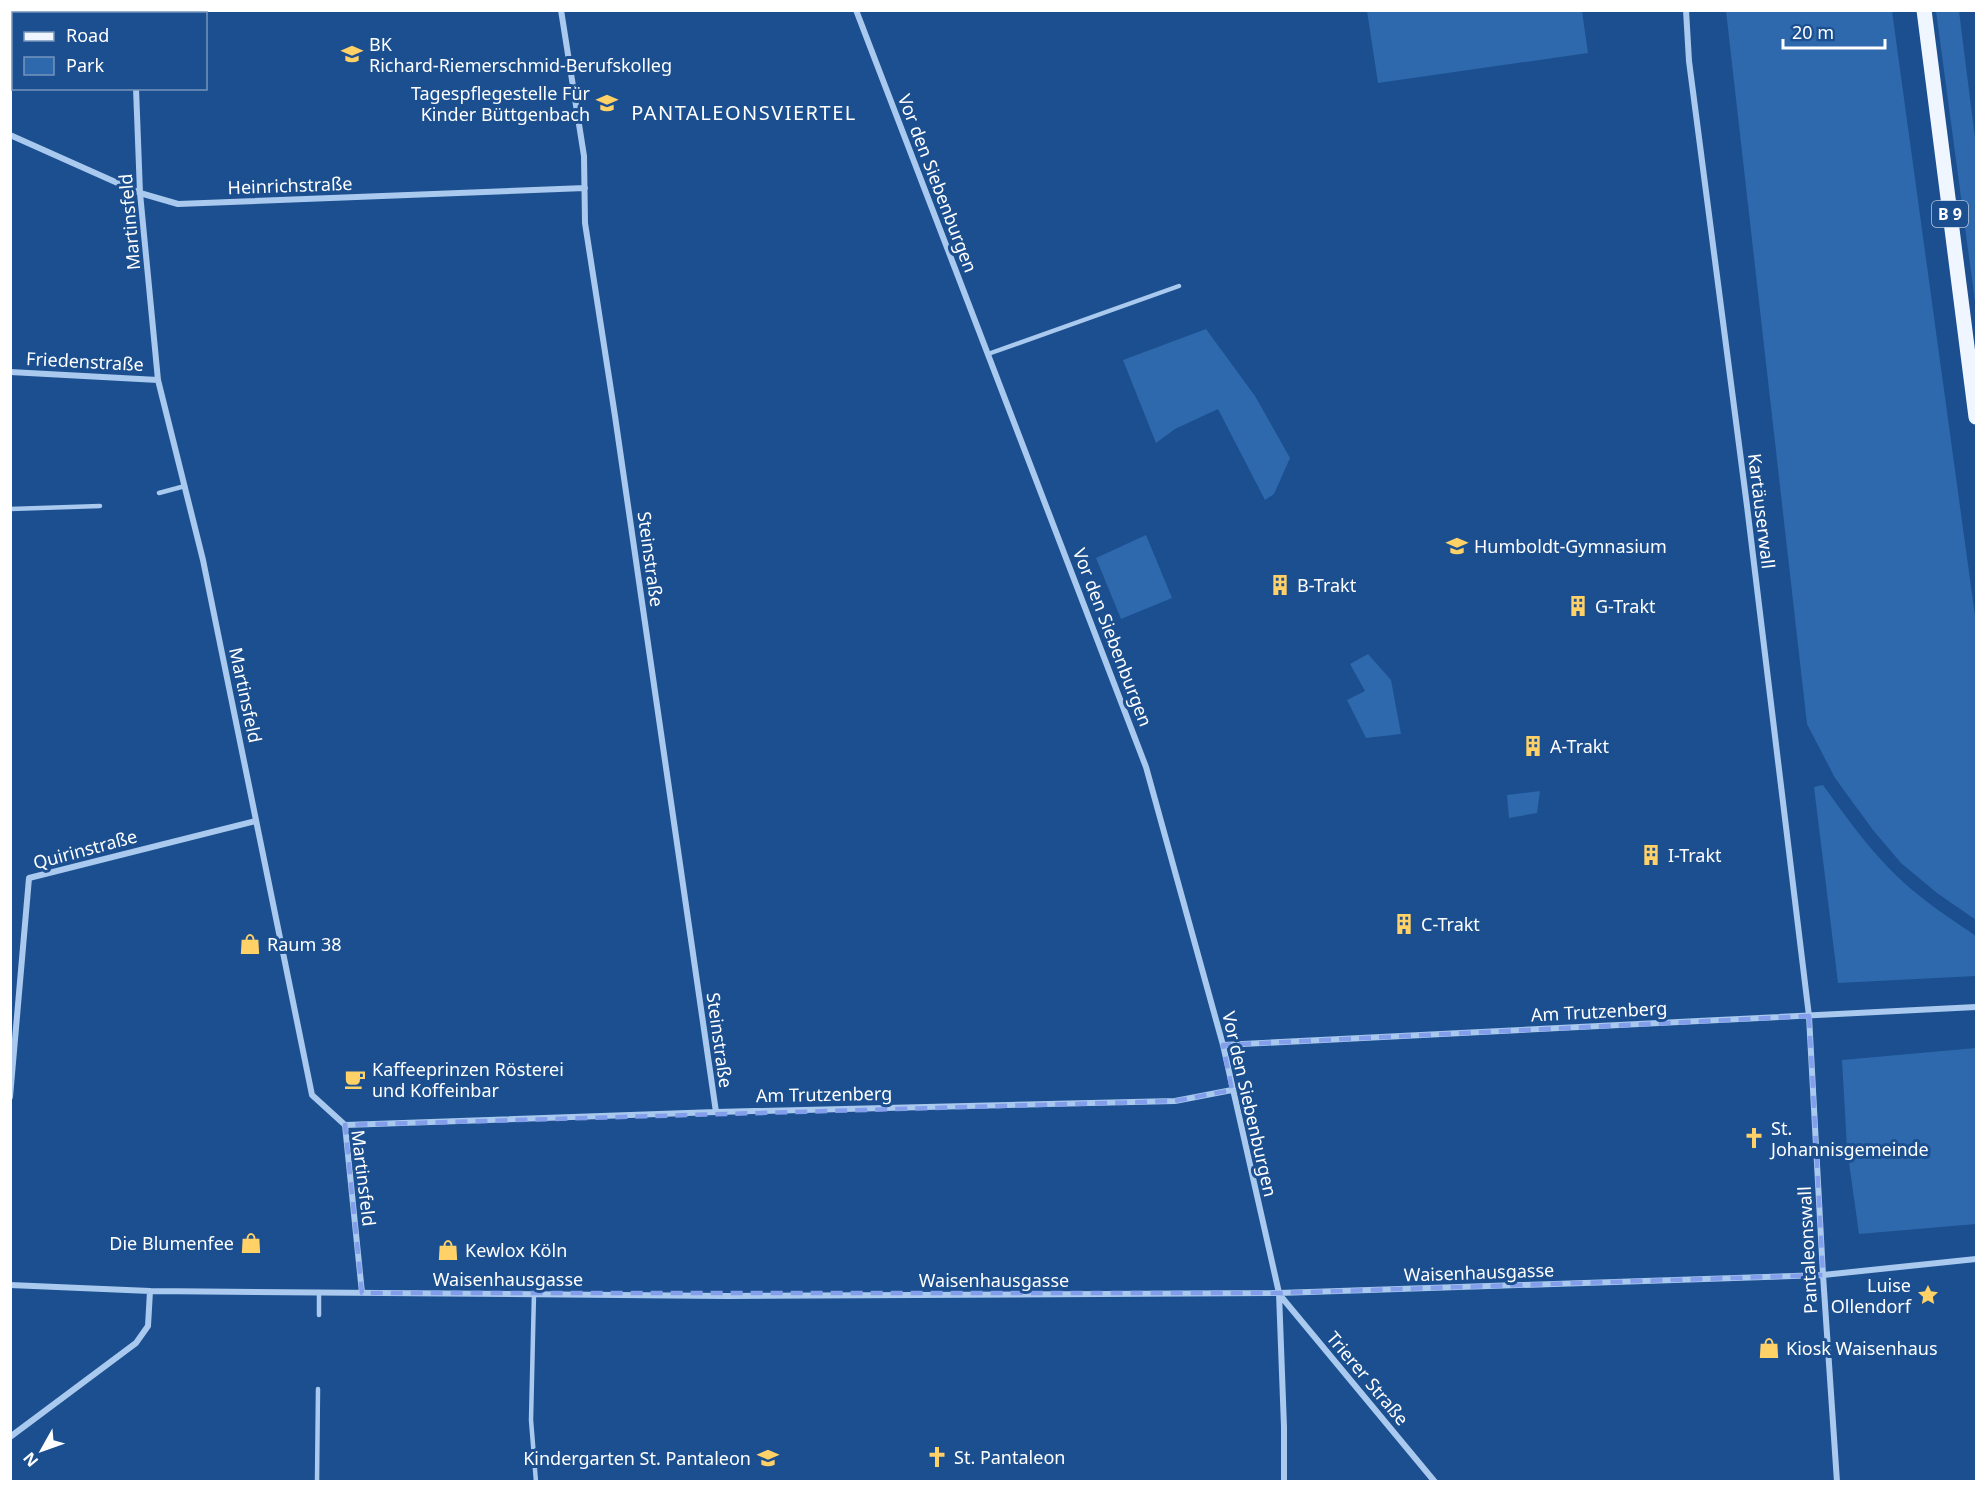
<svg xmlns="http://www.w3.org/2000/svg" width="1987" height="1492" font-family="'Noto Sans',sans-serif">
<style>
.green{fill:#2e69ad}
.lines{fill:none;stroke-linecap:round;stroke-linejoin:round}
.service{stroke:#a9c9ee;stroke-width:4.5}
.minor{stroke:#a9c9ee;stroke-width:6}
.primary{stroke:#f0f6ff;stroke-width:15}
.marked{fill:none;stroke:#839eea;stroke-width:4.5;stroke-dasharray:12 8;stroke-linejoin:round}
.labels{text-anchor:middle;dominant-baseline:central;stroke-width:6;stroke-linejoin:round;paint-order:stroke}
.shield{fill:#1b4f8f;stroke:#bbcadd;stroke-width:1.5}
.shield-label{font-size:16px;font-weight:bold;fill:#fff}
.poi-label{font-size:18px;fill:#fff;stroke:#1b4f8f;text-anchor:start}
.street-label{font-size:18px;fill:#fff;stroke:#1b4f8f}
.neighbourhood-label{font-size:20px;letter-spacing:1.5px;fill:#fff;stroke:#1b4f8f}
</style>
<rect width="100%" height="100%" fill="#1b4f8f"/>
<!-- green -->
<path class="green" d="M1367 11H1582L1588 53 1378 83Z
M1726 11H1892L1976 623V920L1937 893 1901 863 1873 830 1835 778 1807 724Z
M1936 11H1959L1976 146V309Z
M1206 329 1255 396 1290 458 1274 494 1265 500 1218 409 1175 429 1156 443 1123 360Z
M1146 535 1172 598 1121 619 1096 558Z
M1368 654 1391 680 1401 734 1366 738 1347 700 1365 691 1350 664Z
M1823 785C1851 824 1879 863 1916 893 1935 909 1956 922 1976 936V976L1838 983 1814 787Z
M1540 791 1537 813 1509 818 1507 795Z
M1976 1048V1224L1859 1234 1847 1148 1842 1060Z"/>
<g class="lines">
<!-- service -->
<path class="service" d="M988 354 1179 286
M159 493 185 486
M10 509 100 506
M534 1293 531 1420 536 1482
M319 1315V1292
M317 1482 318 1389"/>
<!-- minor -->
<path class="minor" d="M133 10V14
M561 10 584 156 585 223 615 416 716 1112
M856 10 1146 767 1223 1045 1279 1293 1284 1427V1482
M1686 10 1689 61 1747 506 1809 1016 1823 1275 1837 1482
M136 88 140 193 158 380 203 560 312 1095 345 1125 362 1293
M10 135 140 193 178 204 585 188
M10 372 158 380
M1223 1045 1976 1007
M10 1097 29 878 256 821
M345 1125 716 1112 1175 1101 1232 1090
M10 1285 150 1291 727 1296 1279 1293 1823 1275 1976 1259
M1279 1294 1435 1482
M10 1437 136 1343 148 1326 150 1291"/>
<!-- primary -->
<path class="primary" d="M1924 10 1976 417"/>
</g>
<!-- marked area -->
<path class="marked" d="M1809 1016 1823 1275 1279 1293H362L345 1125 1175 1101 1232 1090 1223 1045Z"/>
<!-- icons -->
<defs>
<symbol id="school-bare" viewBox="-9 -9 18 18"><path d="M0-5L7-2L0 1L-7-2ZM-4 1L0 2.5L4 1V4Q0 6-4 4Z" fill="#ffd166" stroke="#1b4f8f" stroke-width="2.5" paint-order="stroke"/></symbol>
<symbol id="building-bare" viewBox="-9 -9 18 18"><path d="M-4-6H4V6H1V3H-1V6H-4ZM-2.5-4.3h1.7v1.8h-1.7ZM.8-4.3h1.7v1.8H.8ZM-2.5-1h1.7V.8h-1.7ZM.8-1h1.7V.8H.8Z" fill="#ffd166" stroke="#1b4f8f" stroke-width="2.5" paint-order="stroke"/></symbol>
<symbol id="shop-bare" viewBox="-9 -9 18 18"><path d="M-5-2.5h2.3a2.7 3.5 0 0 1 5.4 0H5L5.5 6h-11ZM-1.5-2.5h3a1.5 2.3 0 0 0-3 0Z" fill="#ffd166" stroke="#1b4f8f" stroke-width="2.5" paint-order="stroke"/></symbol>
<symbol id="cafe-bare" viewBox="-9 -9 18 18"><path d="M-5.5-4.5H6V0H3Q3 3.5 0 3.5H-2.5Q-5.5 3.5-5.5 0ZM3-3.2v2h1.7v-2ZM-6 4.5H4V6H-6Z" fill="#ffd166" stroke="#1b4f8f" stroke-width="2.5" paint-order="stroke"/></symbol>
<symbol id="church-bare" viewBox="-9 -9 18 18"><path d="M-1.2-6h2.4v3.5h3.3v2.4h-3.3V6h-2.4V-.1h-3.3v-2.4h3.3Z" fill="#ffd166" stroke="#1b4f8f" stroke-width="2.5" paint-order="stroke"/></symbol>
<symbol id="sight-bare" viewBox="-9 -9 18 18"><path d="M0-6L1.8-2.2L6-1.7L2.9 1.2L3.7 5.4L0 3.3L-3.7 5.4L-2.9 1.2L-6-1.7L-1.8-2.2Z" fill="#ffd166" stroke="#1b4f8f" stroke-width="2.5" paint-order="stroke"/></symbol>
</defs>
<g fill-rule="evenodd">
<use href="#school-bare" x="337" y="39" width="30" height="30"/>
<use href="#school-bare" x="592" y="88" width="30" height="30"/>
<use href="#school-bare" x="1442" y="531" width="30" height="30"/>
<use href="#building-bare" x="1265" y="570" width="30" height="30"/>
<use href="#building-bare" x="1563" y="591" width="30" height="30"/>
<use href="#building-bare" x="1518" y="731" width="30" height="30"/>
<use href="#building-bare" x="1636" y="840" width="30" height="30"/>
<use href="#building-bare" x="1389" y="909" width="30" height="30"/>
<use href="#shop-bare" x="235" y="929" width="30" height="30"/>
<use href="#cafe-bare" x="340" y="1064" width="30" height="30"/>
<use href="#church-bare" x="1739" y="1123" width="30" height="30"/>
<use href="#shop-bare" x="236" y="1228" width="30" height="30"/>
<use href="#shop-bare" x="433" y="1235" width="30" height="30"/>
<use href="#sight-bare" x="1913" y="1280" width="30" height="30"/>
<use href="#shop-bare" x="1754" y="1333" width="30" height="30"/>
<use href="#church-bare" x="922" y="1442" width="30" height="30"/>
<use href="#school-bare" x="753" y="1443" width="30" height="30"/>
</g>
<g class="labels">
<!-- shield labels -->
<rect class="shield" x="1932" y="201" width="36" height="26" rx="4.5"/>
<g class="shield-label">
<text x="1950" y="214">B 9</text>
</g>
<!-- poi labels -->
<g class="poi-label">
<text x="369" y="44">BK<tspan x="369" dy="21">Richard-Riemerschmid-Berufskolleg</tspan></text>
<text x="590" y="93" text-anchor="end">Tagespflegestelle Für<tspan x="590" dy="21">Kinder Büttgenbach</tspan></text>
<text x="1474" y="546">Humboldt-Gymnasium</text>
<text x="1297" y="585">B-Trakt</text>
<text x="1595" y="606">G-Trakt</text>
<text x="1550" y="746">A-Trakt</text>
<text x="1668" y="855">I-Trakt</text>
<text x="1421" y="924">C-Trakt</text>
<text x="267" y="944">Raum 38</text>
<text x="372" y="1069">Kaffeeprinzen Rösterei<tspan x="372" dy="21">und Koffeinbar</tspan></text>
<text x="1771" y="1128">St.<tspan x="1771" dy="21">Johannisgemeinde</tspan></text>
<text x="234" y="1243" text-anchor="end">Die Blumenfee</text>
<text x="465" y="1250">Kewlox Köln</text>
<text x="1911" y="1285" text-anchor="end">Luise<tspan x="1911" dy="21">Ollendorf</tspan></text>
<text x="1786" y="1348">Kiosk Waisenhaus</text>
<text x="954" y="1457">St. Pantaleon</text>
<text x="751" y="1458" text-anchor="end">Kindergarten St. Pantaleon</text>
</g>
<!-- street labels -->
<g class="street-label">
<text transform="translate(938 183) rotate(69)">Vor den Siebenburgen</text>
<text transform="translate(290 185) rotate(-2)">Heinrichstraße</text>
<text transform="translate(129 222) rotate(-95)">Martinsfeld</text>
<text transform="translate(85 361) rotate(3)">Friedenstraße</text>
<text transform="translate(1762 511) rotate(83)">Kartäuserwall</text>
<text transform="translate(651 559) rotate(82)">Steinstraße</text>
<text transform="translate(1113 637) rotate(69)">Vor den Siebenburgen</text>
<text transform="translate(246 695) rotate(78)">Martinsfeld</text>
<text transform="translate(85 849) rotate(-15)">Quirinstraße</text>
<text transform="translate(1599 1011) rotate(-3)">Am Trutzenberg</text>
<text transform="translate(720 1040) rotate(82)">Steinstraße</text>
<text transform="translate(824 1094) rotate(-1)">Am Trutzenberg</text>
<text transform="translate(1250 1104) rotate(77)">Vor den Siebenburgen</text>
<text transform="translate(364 1178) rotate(83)">Martinsfeld</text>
<text transform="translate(1807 1250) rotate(-93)">Pantaleonswall</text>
<text transform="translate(1479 1272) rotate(-2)">Waisenhausgasse</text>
<text x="508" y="1279">Waisenhausgasse</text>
<text x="994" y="1280">Waisenhausgasse</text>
<text transform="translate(1368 1378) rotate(50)">Trierer Straße</text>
</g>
<!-- neighbourhood labels -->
<g class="neighbourhood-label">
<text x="744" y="112">PANTALEONSVIERTEL</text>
</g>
</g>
<!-- border -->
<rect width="1987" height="1492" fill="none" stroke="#ffffff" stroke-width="24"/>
<!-- legend -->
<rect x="12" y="12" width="195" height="78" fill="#1b4f8f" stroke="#7695bc" stroke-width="1.5"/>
<rect x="24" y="32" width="30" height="9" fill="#f0f6ff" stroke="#7695bc" stroke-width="1.5"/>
<text x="66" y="42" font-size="18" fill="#ffffff">Road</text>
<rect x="24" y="57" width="30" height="18" fill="#2e69ad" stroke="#7695bc" stroke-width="1.5"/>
<text x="66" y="72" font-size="18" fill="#ffffff">Park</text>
<!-- north arrow -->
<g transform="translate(42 1450) rotate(230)" stroke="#1b4f8f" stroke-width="4.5" paint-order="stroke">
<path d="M0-4.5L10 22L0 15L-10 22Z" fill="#ffffff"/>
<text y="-9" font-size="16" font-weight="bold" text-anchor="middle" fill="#ffffff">N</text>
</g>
<!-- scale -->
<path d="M1783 39v9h102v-9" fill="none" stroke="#ffffff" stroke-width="3"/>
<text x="1792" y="39" font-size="18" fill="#ffffff" stroke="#1b4f8f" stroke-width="4.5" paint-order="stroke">20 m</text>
</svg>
